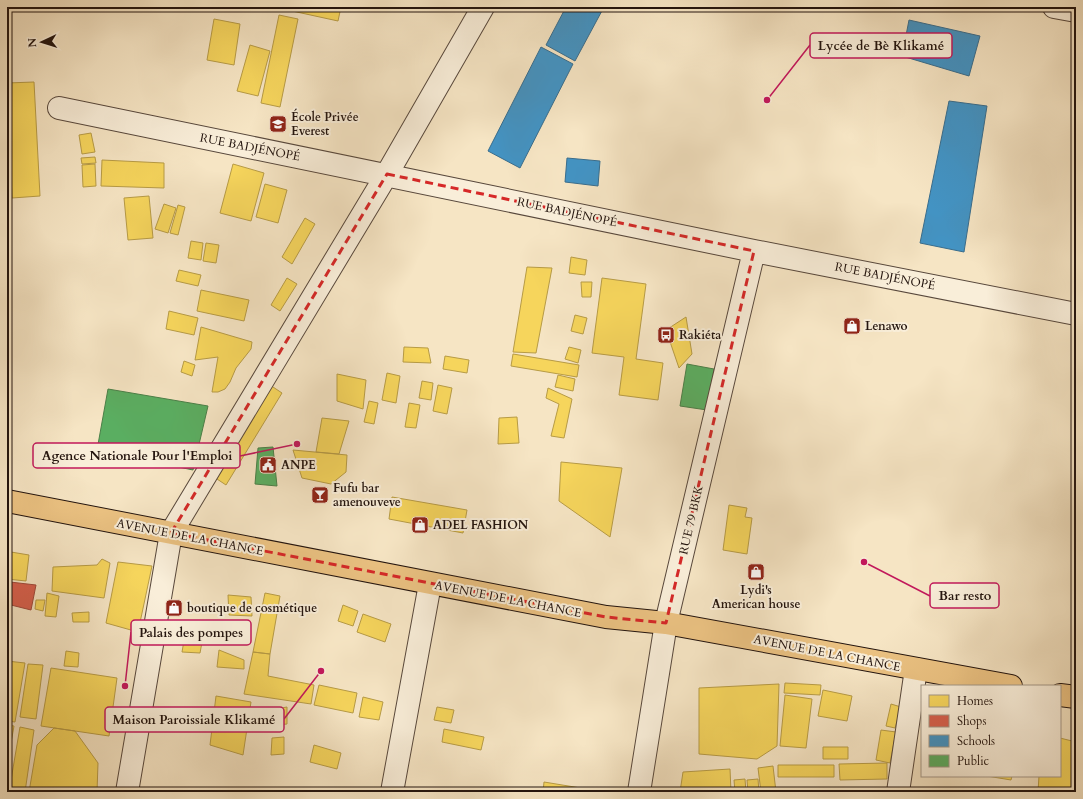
<svg xmlns="http://www.w3.org/2000/svg" width="1083" height="799" font-family="Cardo,serif">
<style>
.homes{fill:#f6d55c;stroke:#b79b45}
.shops{fill:#d6604d;stroke:#a0493a}
.schools{fill:#4393c3;stroke:#396d8d}
.public{fill:#5aae61;stroke:#4a8048}
.lines{fill:none;stroke-linecap:round;stroke-linejoin:round}
.minor-casing{stroke:#58483c;stroke-width:24}
.major-casing{stroke:#23140e;stroke-width:24}
.minor{stroke:#f9eed9;stroke-width:22}
.major{stroke:#ebc282;stroke-width:22}
.marked{fill:none;stroke:#d62828;stroke-width:3;stroke-dasharray:8 5;stroke-linejoin:round}
.labels{text-anchor:middle;dominant-baseline:central;stroke-width:4;stroke-linejoin:round;paint-order:stroke}
.poi-label{font-size:12px;font-weight:bold;fill:#23140e;stroke:#f9eed9;text-anchor:start}
.street-label{font-size:12px;fill:#23140e;stroke:#f9eed9}
.leader{fill:none;stroke:#c2185b;stroke-width:1.5}
.callout-dot{fill:#c2185b;stroke:#f9eed9;stroke-width:1.5}
.callout{fill:#f9eed9;stroke:#c2185b;stroke-width:1.5}
.callout-label{font-size:13px;text-anchor:middle;font-weight:bold;fill:#23140e}
</style>
<rect width="100%" height="100%" fill="#f6e5c4"/>
<filter id="stains"><feTurbulence type="fractalNoise" baseFrequency=".005" numOctaves="4"/><feColorMatrix values="0 0 0 0 .2 0 0 0 0 .09 0 0 0 0 .02 0 0 0 .5 -.17"/></filter>
<radialGradient id="worn" r=".72"><stop offset=".6" stop-color="#630" stop-opacity="0"/><stop offset="1" stop-color="#630" stop-opacity=".3"/></radialGradient>
<!-- homes -->
<path class="homes" d="M245 7H260L259 10 245 8Z
M266 7H279V11L265 9Z
M283 7H341L338 21 283 9Z
M279 15 298 19 280 107 261 103Z
M214 19 240 24 234 65 207 60Z
M250 45 270 51 258 96 237 91Z
M34 82 40 196 12 198 7 83Z
M91 133 95 152 82 154 79 135Z
M95 157 96 163 82 164 81 158Z
M102 160 164 163V188L101 186Z
M95 164 96 186 83 187 82 165Z
M233 164 264 173 251 221 220 213Z
M265 184 287 190 278 223 256 217Z
M149 196 153 238 128 240 124 198Z
M164 204 176 208 168 233 155 229Z
M178 205 185 207 178 235 170 233Z
M305 218 315 224 292 264 282 257Z
M191 241 203 243 201 260 188 258Z
M206 243 219 245 216 263 203 261Z
M571 257 587 260 585 275 569 273Z
M527 267 552 268 536 353 513 352Z
M179 270 201 275 198 286 176 281Z
M287 278 297 284 280 311 271 305Z
M602 278 646 284 636 359 663 363 658 400 619 395 624 357 592 353Z
M581 282H592L591 297H582Z
M201 290 249 300 244 321 197 311Z
M169 311 198 318 194 335 166 329Z
M575 315 587 318 583 334 571 331Z
M686 317 692 354 679 368 666 330Z
M201 327 252 342 251 349 236 368 230 382 225 389 218 392H212L218 357 195 360Z
M404 347 428 348 431 363 403 362Z
M569 347 581 350 578 363 565 359Z
M513 354 579 365 577 377 511 366Z
M445 356 469 360 467 373 443 369Z
M184 361 195 365 192 376 181 372Z
M387 373 400 376 396 403 382 400Z
M337 374 366 380 363 409 337 401Z
M558 375 575 379 573 391 555 387Z
M422 381 433 383 431 400 419 398Z
M267 383 282 393 226 485 211 475Z
M438 385 452 388 447 414 433 411Z
M548 388 572 399 564 438 551 436 559 404 546 398Z
M369 401 378 403 374 424 364 422Z
M409 403 420 405 416 428 405 427Z
M517 417 519 443 498 444 499 418Z
M322 418 349 421 339 454 316 452Z
M293 450 347 455 346 472 331 484 302 478Z
M561 462 622 468 610 537 559 501Z
M392 497 467 510 463 533 389 519Z
M729 505 747 508 745 517 752 518 747 554 723 550Z
M11 552 29 555 26 581 7 579Z
M102 559 110 563 104 598 52 591 53 567 97 565Z
M118 562 152 566 138 632 106 623Z
M47 593 59 596 56 617 45 616Z
M265 593 280 596 270 654 253 652Z
M228 595 251 597 252 616 229 615Z
M36 600H45L43 611 35 609Z
M343 605 358 611 353 626 338 621Z
M89 612V622H73L72 613Z
M363 614 391 624 385 642 357 632Z
M185 635 203 637 200 653 182 652Z
M219 650 244 660V669L217 667Z
M66 651 79 653 78 667 64 666Z
M253 652 270 654 268 676 314 685 311 704 244 694Z
M7 661 25 663 15 722 7 721Z
M28 664 43 665 36 719 20 717Z
M51 668 117 678 109 736 41 726Z
M785 683 821 685 820 695 784 693Z
M779 684 777 746 757 759 699 754V688Z
M319 685 357 693 353 713 314 705Z
M823 690 852 696 847 721 818 716Z
M785 695 812 699 806 748 780 746Z
M216 696 251 702 243 755 210 745Z
M363 697 383 702 379 720 359 717Z
M891 704 901 707 895 728 886 726Z
M287 707V724L277 725 276 709Z
M437 707 454 710 451 723 434 720Z
M7 725 14 726 7 766Z
M20 727 34 730 25 792H9Z
M54 728 75 731 98 763 97 792H29L37 745Z
M444 729 484 737 481 750 442 742Z
M881 730 896 732 890 763 876 760Z
M284 737V754L271 755 272 738Z
M1060 738 1076 742V792H1038L1039 776H1060Z
M314 745 341 753 337 769 310 762Z
M823 747H848V759H823Z
M887 763V779L840 780 839 764Z
M778 765H834V777H778Z
M773 766 776 792H761L758 768Z
M730 769 731 792H680L683 772Z
M987 776H1012L1011 780Z
M745 779 746 792H735L734 780Z
M758 779 759 792H748L747 780Z
M544 782 605 792H543Z"/>
<!-- shops -->
<path class="shops" d="M7 552H11L7 579Z
M10 582 36 585 31 610 7 604Z"/>
<!-- schools -->
<path class="schools" d="M566 7H604L575 61 546 45Z
M909 20 980 36 969 76 902 56Z
M541 47 573 64 520 168 488 151Z
M949 101 987 106 964 252 920 243Z
M567 158 600 161 598 186 565 182Z"/>
<!-- public -->
<path class="public" d="M687 364 714 369 707 410 680 406Z
M108 389 208 406 193 470 97 450Z
M273 447 277 486 255 484 258 448Z"/>
<g class="lines">
<defs>
<path id="minor" d="M1054 7 1076 11
M59 108 754 251 1076 314
M127 792 171 533 387 174 483 7
M392 792 430 584
M639 792 666 623 754 251
M898 792 916 669"/>
<path id="major" d="M7 501 606 617 666 623 1011 686
M1060 695 1076 697"/>
</defs>
<!-- minor casing -->
<use href="#minor" class="minor-casing"/>
<!-- major casing -->
<use href="#major" class="major-casing"/>
<!-- minor -->
<use href="#minor" class="minor"/>
<!-- major -->
<use href="#major" class="major"/>
</g>
<!-- marked area -->
<path class="marked" d="M387 174 754 251 666 623 606 617 171 533Z"/>
<!-- icons -->
<defs>
<symbol id="school-square" viewBox="-11 -11 22 22"><rect x="-9" y="-9" width="18" height="18" rx="4" fill="#8f2418" stroke="#f9eed9"/><path d="M0-5L7-2L0 1L-7-2ZM-4 1L0 2.5L4 1V4Q0 6-4 4Z" fill="#fff"/></symbol>
<symbol id="shop-square" viewBox="-11 -11 22 22"><rect x="-9" y="-9" width="18" height="18" rx="4" fill="#8f2418" stroke="#f9eed9"/><path d="M-5-2.5h2.3a2.7 3.5 0 0 1 5.4 0H5L5.5 6h-11ZM-1.5-2.5h3a1.5 2.3 0 0 0-3 0Z" fill="#fff"/></symbol>
<symbol id="bus-square" viewBox="-11 -11 22 22"><rect x="-9" y="-9" width="18" height="18" rx="4" fill="#8f2418" stroke="#f9eed9"/><path d="M-5-6H5V4H4V6H2V4H-2V6H-4V4H-5ZM-3.5-4V0h7V-4ZM-3.5 1.2v1.5H-2V1.2ZM2 1.2v1.5H3.5V1.2Z" fill="#fff"/></symbol>
<symbol id="civic-square" viewBox="-11 -11 22 22"><rect x="-9" y="-9" width="18" height="18" rx="4" fill="#8f2418" stroke="#f9eed9"/><path d="M-.6-6.5H3V-4.5H.6V-3L4-1V1h2V6H-6V1h2V-1L-.6-3ZM-1.2 2.5V6h2.4V2.5Z" fill="#fff"/></symbol>
<symbol id="bar-square" viewBox="-11 -11 22 22"><rect x="-9" y="-9" width="18" height="18" rx="4" fill="#8f2418" stroke="#f9eed9"/><path d="M-6-5H6L.8 .8V4.5H3.5V6h-7V4.5H-.8V.8Z" fill="#fff"/></symbol>
</defs>
<g fill-rule="evenodd">
<use href="#school-square" x="268" y="114" width="20" height="20"/>
<use href="#shop-square" x="842" y="316" width="20" height="20"/>
<use href="#bus-square" x="656" y="325" width="20" height="20"/>
<use href="#civic-square" x="258" y="455" width="20" height="20"/>
<use href="#bar-square" x="310" y="485" width="20" height="20"/>
<use href="#shop-square" x="410" y="515" width="20" height="20"/>
<use href="#shop-square" x="746" y="562" width="20" height="20"/>
<use href="#shop-square" x="164" y="598" width="20" height="20"/>
</g>
<g class="labels">
<!-- poi labels -->
<g class="poi-label">
<text x="291" y="117">École Privée<tspan x="291" dy="14">Everest</tspan></text>
<text x="865" y="326">Lenawo</text>
<text x="679" y="335">Rakiéta</text>
<text x="281" y="465">ANPE</text>
<text x="333" y="488">Fufu bar<tspan x="333" dy="14">amenouveve</tspan></text>
<text x="433" y="525">ADEL FASHION</text>
<text x="756" y="590" text-anchor="middle">Lydi's<tspan x="756" dy="14">American house</tspan></text>
<text x="187" y="608">boutique de cosmétique</text>
</g>
<!-- street labels -->
<g class="street-label">
<text transform="translate(250 147) rotate(11)">RUE BADJÉNOPÉ</text>
<text transform="translate(567 212) rotate(12)">RUE BADJÉNOPÉ</text>
<text transform="translate(885 276) rotate(11)">RUE BADJÉNOPÉ</text>
<text transform="translate(691 520) rotate(-77)">RUE 79 BKK</text>
<text transform="translate(190 537) rotate(11)">AVENUE DE LA CHANCE</text>
<text transform="translate(508 599) rotate(11)">AVENUE DE LA CHANCE</text>
<text transform="translate(827 653) rotate(11)">AVENUE DE LA CHANCE</text>
</g>
</g>
<!-- callouts -->
<path class="leader" d="M767 100L810 45M297 444L240 456M864 562L930 596M125 686L131 632M321 671L284 719"/>
<g class="callout-dot">
<circle cx="767" cy="100" r="4"/>
<circle cx="297" cy="444" r="4"/>
<circle cx="864" cy="562" r="4"/>
<circle cx="125" cy="686" r="4"/>
<circle cx="321" cy="671" r="4"/>
</g>
<g class="callout">
<rect x="810" y="33" width="142" height="25" rx="4"/>
<rect x="33" y="443" width="207" height="25" rx="4"/>
<rect x="930" y="583" width="69" height="25" rx="4"/>
<rect x="131" y="620" width="120" height="25" rx="4"/>
<rect x="105" y="707" width="179" height="25" rx="4"/>
</g>
<g class="callout-label">
<text x="881" y="50">Lycée de Bè Klikamé</text>
<text x="137" y="460">Agence Nationale Pour l'Emploi</text>
<text x="965" y="600">Bar resto</text>
<text x="191" y="637">Palais des pompes</text>
<text x="194" y="724">Maison Paroissiale Klikamé</text>
</g>
<!-- margin -->
<rect width="1083" height="799" fill="none" stroke="#f6e5c4" stroke-width="24"/>
<rect x="8" y="8" width="1067" height="783" fill="none" stroke="#23140e" stroke-width="2"/>
<rect x="12" y="12" width="1059" height="775" fill="none" stroke="#23140e"/>
<!-- legend -->
<rect x="921" y="685" width="140" height="92" fill="#f9eed9" stroke="#a39788"/>
<rect x="929" y="695" width="20" height="12" fill="#f6d55c" stroke="#a39788"/>
<text x="957" y="705" font-size="12" fill="#23140e">Homes</text>
<rect x="929" y="715" width="20" height="12" fill="#d6604d" stroke="#a39788"/>
<text x="957" y="725" font-size="12" fill="#23140e">Shops</text>
<rect x="929" y="735" width="20" height="12" fill="#4393c3" stroke="#a39788"/>
<text x="957" y="745" font-size="12" fill="#23140e">Schools</text>
<rect x="929" y="755" width="20" height="12" fill="#5aae61" stroke="#a39788"/>
<text x="957" y="765" font-size="12" fill="#23140e">Public</text>
<!-- north arrow -->
<g transform="translate(42 42) rotate(266)" stroke="#f9eed9" stroke-width="3" paint-order="stroke">
<path d="M0-3L7 15L0 10L-7 15Z" fill="#23140e"/>
<text y="-6" font-size="11" font-weight="bold" text-anchor="middle" fill="#23140e">N</text>
</g>
<rect width="100%" height="100%" filter="url(#stains)"/>
<rect width="100%" height="100%" fill="url(#worn)"/>
</svg>
